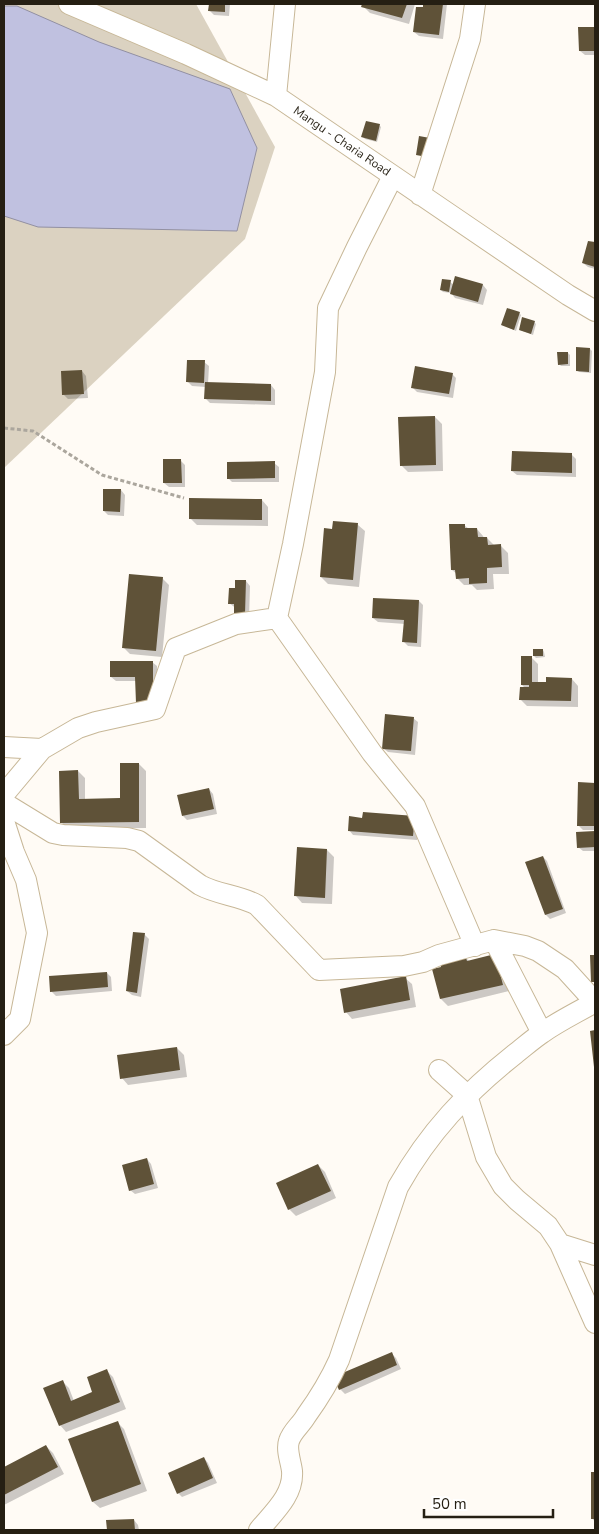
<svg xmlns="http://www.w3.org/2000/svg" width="599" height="1534" font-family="'Nunito Sans',sans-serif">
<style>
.green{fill:#dbd2c1}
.water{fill:#c0c1e0;stroke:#9290a2}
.shadow{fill:#0003}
.building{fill:#5f5238}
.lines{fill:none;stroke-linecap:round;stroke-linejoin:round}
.minor-casing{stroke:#c7b797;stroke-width:22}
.path{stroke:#aba69d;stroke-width:3;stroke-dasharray:4 2.5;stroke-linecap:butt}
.minor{stroke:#fff;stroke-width:20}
.labels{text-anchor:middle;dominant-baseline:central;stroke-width:5;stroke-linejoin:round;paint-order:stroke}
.street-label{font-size:12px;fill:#251f13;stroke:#fff}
</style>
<rect width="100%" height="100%" fill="#fffbf5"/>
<!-- green -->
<path class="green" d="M4 4H196L275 147 245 239 4 468Z"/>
<!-- water -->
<path class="water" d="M4 6H17L99 42 230 89 257 148 237 231 38 227 4 216Z"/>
<!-- shadow -->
<path class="shadow" d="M210 4H230L229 16 214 15 209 10Z
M364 4H415L409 24 370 13 363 6Z
M424 4H447L443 39 419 36 414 32Z
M595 28V55H585L580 51 579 29Z
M379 125 381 127 377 142 365 139 363 137Z
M589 242 595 244V269L588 267 583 263Z
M456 278 483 285 487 290 483 305 455 298 451 293 443 292 441 290 450 282 454 285Z
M519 313 521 315 516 331 503 325Z
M534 322 536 324 533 335 520 330Z
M590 349 592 351 591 373 579 372 577 370Z
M568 353 570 355V366H561L559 364Z
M204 362 209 366 208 384 271 385 275 390V405L210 403 206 399V387L192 386 188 382Z
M82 371 86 376 88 398 68 399 63 394Z
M452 374 456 378 453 398 417 392 413 388Z
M435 417 442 424 443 471 408 472 401 465Z
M572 455 576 459V477L517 475 512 471Z
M180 460 185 465V487H169L164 483Z
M274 463 279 467V482H232L228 478Z
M121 490 125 495 124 516 108 515 104 511Z
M262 500 268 507V526L197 525 190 518Z
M358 525 365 531 359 587 328 584 321 577 333 531Z
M464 525 469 529H477L483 536 484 538H487L494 545 501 546 508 553 509 574H493L494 589 477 590 472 585H464L457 578V574L452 570Z
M162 578 169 585 162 657 130 654 123 647Z
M246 581 250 586 249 618 229 603 236 589Z
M419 601 423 605 421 647 408 646 404 642 405 624 378 622 373 618Z
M543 650 544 652 545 657 536 658 534 656Z
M531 657 538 664V683L572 679 578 686V707L527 706 521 700 525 688 522 685Z
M152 662 157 666V706L137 681H116L111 677Z
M413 718 418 722 415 755 388 752 383 748Z
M139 764 146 771V828L68 829 61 822 78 771 85 778V800H121Z
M580 784H595V851H583L578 847 595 832V830H583L578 825Z
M209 789 213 794 217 814 187 820 183 816Z
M418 822 417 840 353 835 349 830Z
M298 849 327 850 334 857 332 904 302 903 296 896Z
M543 857 547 861 566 913 550 919 546 915Z
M144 934 149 939 141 997 132 995 127 991Z
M465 957 469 961 502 962 509 991 448 1006 441 999 434 970 442 968Z
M107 973 111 977 112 991 56 996 51 991Z
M405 978 412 984 416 1007 352 1019 346 1012Z
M177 1048 184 1055 187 1077 128 1085 122 1078Z
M147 1159 151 1164 158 1188 135 1194 130 1190Z
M318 1165 325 1172 336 1198 296 1216 289 1209Z
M391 1353 396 1358 401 1369 345 1394 340 1389Z
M106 1370 113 1377 126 1409 66 1432 60 1425 62 1381 69 1388 74 1401 94 1393Z
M117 1422 124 1429 147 1491 100 1508 93 1502Z
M46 1446 53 1453 64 1474 4 1505V1468Z
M204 1458 208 1463 217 1483 182 1497 178 1493Z
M592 1473H595V1522L592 1518Z
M134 1520 138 1525 139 1530H108L107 1521Z"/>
<!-- building -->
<path class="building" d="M209 4H225V12L208 11Z
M362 4H407L402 18 361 7Z
M423 4H443L439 35 413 32 416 7H423Z
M578 27H595V51H579Z
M366 121 380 124 376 141 361 137Z
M419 136 430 138 427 157 416 155Z
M588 241 595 242V267L582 263Z
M455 276 483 284 478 302 450 294Z
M442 279 451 280 449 292 440 290Z
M507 308 520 312 514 330 501 325Z
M522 317 535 321 531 334 519 330Z
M576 347 590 348 589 372 576 371Z
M557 352H568V364L558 365Z
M187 360H205L204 383 186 382Z
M415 366 453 373 449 394 411 388Z
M82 370 84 394 62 395 61 371Z
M205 382 271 384V401L204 399Z
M435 416 436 465 400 466 398 417Z
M512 451 572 453V473L511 471Z
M163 459H181L182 483H163Z
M275 461V478L227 479V462Z
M103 489H121L120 512 103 511Z
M189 498 262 499V520L189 519Z
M333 521 358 523 353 580 320 577 324 528 332 529Z
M449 524H465V528H477L478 537H487L488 545 501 544 502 567 487 568V583L469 584V578L456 579 455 570H451Z
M129 574 163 577 156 651 122 648Z
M235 580H246L245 614H234V604H228L229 588H235Z
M373 598 419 600 417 643 402 642 404 620 372 618Z
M533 649H543V656H533Z
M521 656H532V682H546V677L572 678 571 701 519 700 520 687H529V685H521Z
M110 661H153V702L136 703 135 677H110Z
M385 714 414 717 411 751 382 749Z
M120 763H139V822L60 823 59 771 78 770 79 799 120 798Z
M578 782 595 783V826H577Z
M209 788 214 809 182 816 177 795Z
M363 812 415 816 413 836 348 831 349 816 362 818Z
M595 831V847L577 848 576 832Z
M297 847 327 849 325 898 294 896Z
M543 856 563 909 545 915 525 862Z
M133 932 145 933 137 993 126 991Z
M495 954 503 985 440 999 432 969 441 967 439 962 465 955 467 961Z
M590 955H595V982H591Z
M107 972 108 987 50 992 49 976Z
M406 976 410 1000 344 1013 340 989Z
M595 1030V1067H594L590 1031Z
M177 1047 180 1070 120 1079 117 1055Z
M147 1158 154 1184 129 1191 122 1165Z
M318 1164 331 1191 288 1210 276 1183Z
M392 1352 397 1365 339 1390 333 1377Z
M107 1369 120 1402 59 1426 43 1388 63 1380 71 1401 92 1392 87 1377Z
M118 1421 141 1484 92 1502 68 1439Z
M46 1445 58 1467 4 1495V1467Z
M204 1457 213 1478 177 1494 168 1473Z
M591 1472H595V1519H591Z
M134 1519 135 1530H107L106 1520Z"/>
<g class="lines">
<defs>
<path id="minor" d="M69 4 186 54 276 96 568 295 595 311
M276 96 285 4
M393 176 357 247 328 308 325 372 293 544 277 618 372 753 415 806 475 946
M420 195 470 39 475 4
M4 747 42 749
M4 796 6 792 42 749 78 728 96 722 155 709 176 648 236 624 277 618
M4 803 53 833 63 835 127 838 139 841 200 885C218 895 239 895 257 905L319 970 404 966 423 962 439 955 494 940 525 946 538 951 565 969 595 1002C578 1012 559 1021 542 1033 533 1039 524 1047 515 1054 466 1093 429 1132 398 1187L339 1360C330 1380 319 1398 306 1416 301 1425 292 1431 289 1441 286 1450 291 1462 292 1471 294 1495 273 1513 259 1530
M4 821 14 852 26 880 37 933 20 1019 4 1035
M494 940 542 1033
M439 1070 467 1095 486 1157 503 1186 517 1200 548 1226 560 1244 595 1323
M560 1244 595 1255"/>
</defs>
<!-- minor casing -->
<use href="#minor" class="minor-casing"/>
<!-- path -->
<path class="path" d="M4 428 33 431 102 475 184 498"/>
<!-- minor -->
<use href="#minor" class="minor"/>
</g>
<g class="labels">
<!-- street labels -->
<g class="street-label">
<text transform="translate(342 141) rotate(34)">Mangu - Charia Road</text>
</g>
</g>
<!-- border -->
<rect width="599" height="1534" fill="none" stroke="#251f13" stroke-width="10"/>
<!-- scale -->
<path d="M424 1509v8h129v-8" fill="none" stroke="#251f13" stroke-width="2.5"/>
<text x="432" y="1509" font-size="15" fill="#251f13" stroke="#ffffff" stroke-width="4" paint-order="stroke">50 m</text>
</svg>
